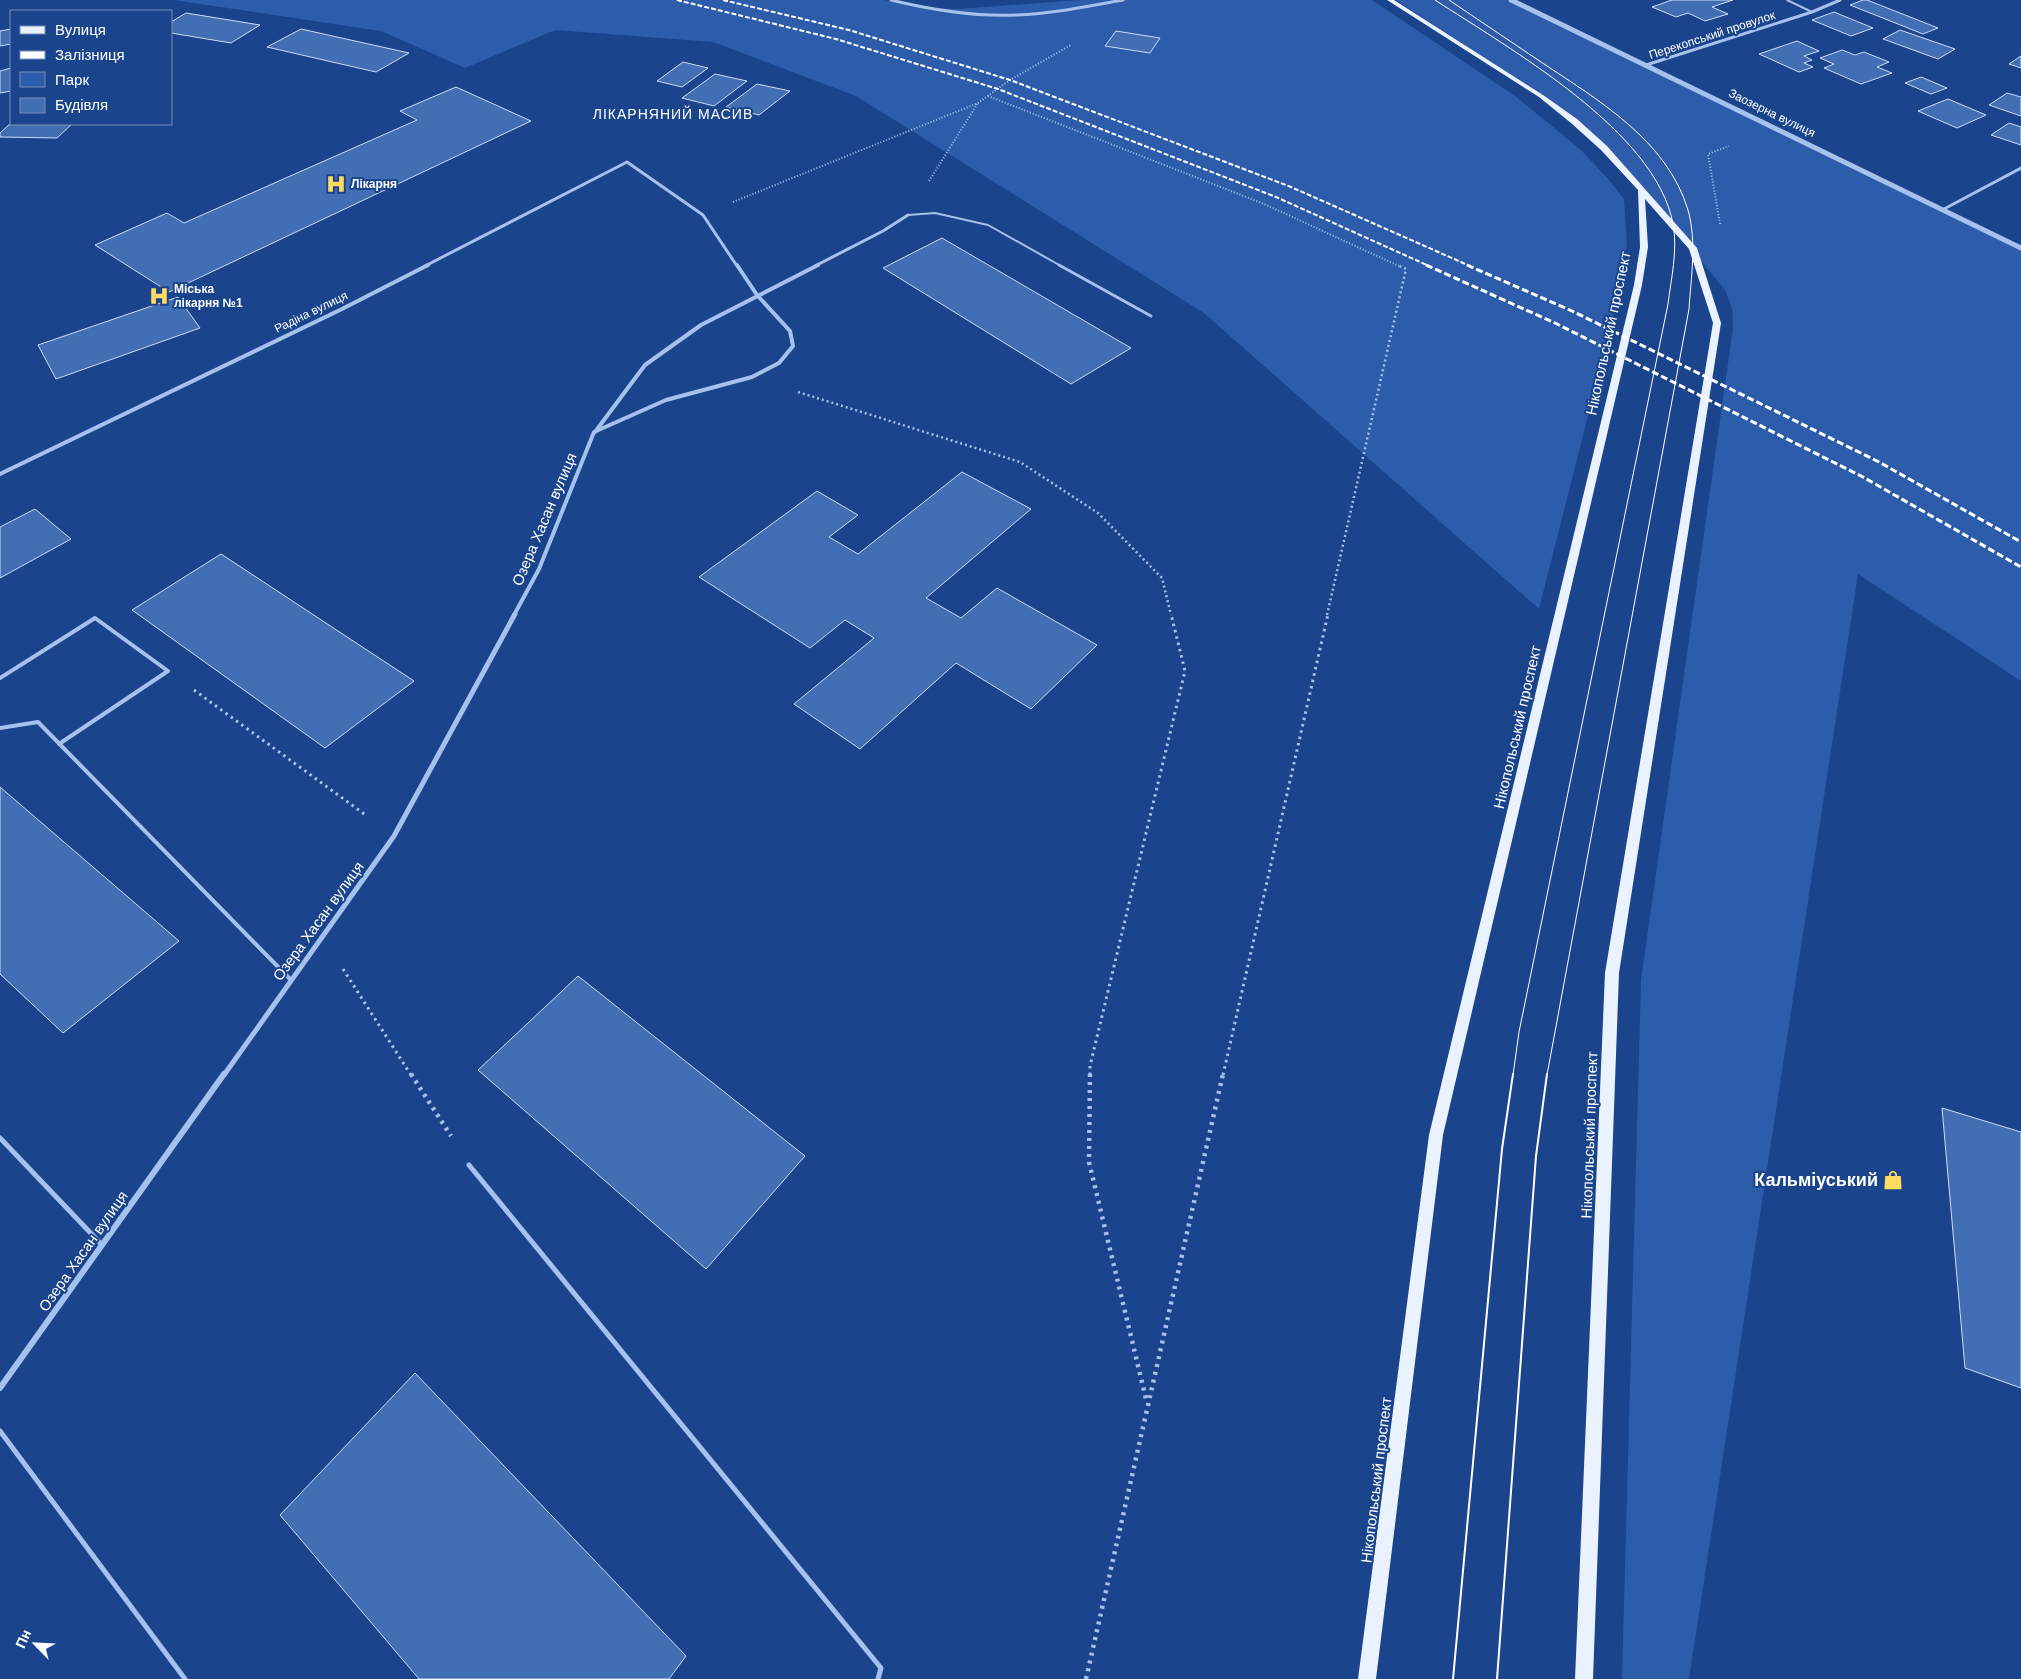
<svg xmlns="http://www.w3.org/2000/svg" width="2021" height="1679" font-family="Arial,sans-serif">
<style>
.green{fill:#2d5daa}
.building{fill:#426eb4;stroke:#caddfa}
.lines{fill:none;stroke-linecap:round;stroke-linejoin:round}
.path-far3{stroke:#a5c1ee;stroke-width:2;stroke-dasharray:1 2;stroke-linecap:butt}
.path-far2{stroke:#a5c1ee;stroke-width:2.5;stroke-dasharray:2 3;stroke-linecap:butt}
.path-far1{stroke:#a5c1ee;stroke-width:3;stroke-dasharray:2.5 4;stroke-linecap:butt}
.path{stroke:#a5c1ee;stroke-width:4.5;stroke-dasharray:3 5;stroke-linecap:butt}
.service-far3{stroke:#a5c1ee;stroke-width:2}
.service-far2{stroke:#a5c1ee;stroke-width:3}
.service-far1{stroke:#a5c1ee;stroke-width:4}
.service{stroke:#a5c1ee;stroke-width:5}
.minor-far3{stroke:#a5c1ee;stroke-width:3}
.minor-far2{stroke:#a5c1ee;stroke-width:4}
.minor-far1{stroke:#a5c1ee;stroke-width:5}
.minor{stroke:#a5c1ee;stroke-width:6}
.tertiary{stroke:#a5c1ee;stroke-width:5}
.primary{fill:#ebf2ff;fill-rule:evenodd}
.tram-far1{stroke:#fff;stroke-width:1}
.tram{stroke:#fff;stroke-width:2}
.rail-far1{stroke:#fff;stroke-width:2;stroke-dasharray:5 2;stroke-linecap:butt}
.rail{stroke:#fff;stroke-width:3;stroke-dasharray:7 3;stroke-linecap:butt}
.labels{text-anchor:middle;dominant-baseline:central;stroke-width:4;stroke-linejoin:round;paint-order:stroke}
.far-street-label{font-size:12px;fill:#fff;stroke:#1a448b}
.far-poi-label{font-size:12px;font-weight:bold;fill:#fff;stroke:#1a448b;text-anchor:start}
.far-neighbourhood-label{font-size:14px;letter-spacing:1px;fill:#fff;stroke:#1a448b}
.street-label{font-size:15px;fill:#fff;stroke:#1a448b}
.near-poi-label{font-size:18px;font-weight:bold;fill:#fff;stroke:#1a448b;text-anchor:end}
</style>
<rect width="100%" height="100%" fill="#1a448b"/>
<!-- green -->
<path class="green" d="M174 0H884L921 7 958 9 1081 0H1372L1515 96 1581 150 1609 180 1624 199 1627 245 1622 281 1539 609 1204 313 856 96 713 42 555 30 465 68 381 31Z
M1396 0H1511L2021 248V681L1858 574 1689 1679H1622L1641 980 1733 328 1732 308 1725 290 1634 178 1605 147 1536 92Z"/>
<!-- building -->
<path class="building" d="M1672 0H1733L1712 7 1728 14 1705 21 1688 13 1676 17 1652 7Z
M1863 0H1867L1938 28 1923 34 1850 5Z
M1834 12 1873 28 1851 36 1812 20Z
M186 13 260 25 231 43 171 33V22Z
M11 29V44L0 46V31Z
M301 29 409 53 376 72 267 47Z
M1900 30 1955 49 1938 59 1883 39Z
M1116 31 1160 38 1150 53 1105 46Z
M1797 41 1819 51 1804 56 1812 60 1804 63 1813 67 1799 72 1759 54Z
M1842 50 1855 55 1864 52 1889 62 1877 67 1892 73 1861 84 1824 68 1834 64 1820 58Z
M2021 56V68L2009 64Z
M683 62 708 68 682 87 657 81Z
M11 68V91L0 93V71Z
M715 74 747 81 714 106 682 98Z
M1921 77 1947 88 1931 94 1905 83Z
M757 84 790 91 759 115 726 107Z
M456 87 531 121 169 292 95 245 167 213 184 223 417 120 400 111Z
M2007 93 2021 97V116L1989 105Z
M1948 99 1986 115 1957 128 1918 111Z
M11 123V124H72L57 138 0 137V133Z
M2009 123 2021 127V145L1991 135Z
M942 238 1131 348 1071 384 883 268Z
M178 297 200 328 56 379 38 345Z
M962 472 1031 509 926 598 961 618 997 588 1097 645 1031 709 956 663 860 749 794 704 874 638 845 620 810 648 699 577 817 491 858 515 829 537 858 554Z
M35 509 71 539 0 578V527Z
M221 554 414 681 325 748 132 610Z
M0 787 179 941 63 1033 0 974Z
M578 976 805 1156 706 1269 478 1070Z
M1942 1108 2021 1132V1388L1965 1368Z
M415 1373 686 1656 669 1679H419L280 1515Z"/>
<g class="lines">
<!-- path-far3 -->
<path class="path-far3" d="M988 96 1264 204 1399 266
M929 181 978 103
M733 202 978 103 1010 80 1071 45
M1720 224 1708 154 1729 146"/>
<!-- path-far2 -->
<path class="path-far2" d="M798 392 1020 462 1098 513 1162 578 1171 615
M1327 615 1406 269 1397 265"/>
<!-- path-far1 -->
<path class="path-far1" d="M194 690 367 816
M343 969 411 1075
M1090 1075V1066L1185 671 1171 614
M1223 1075 1328 614"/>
<!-- path -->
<path class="path" d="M411 1074 451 1136
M1090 1074 1089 1162 1147 1403
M1086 1679 1223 1074"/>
<!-- service-far3 -->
<path class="service-far3" d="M1787 0 1812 12
M908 215 935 213 988 225 1061 266"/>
<!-- service-far2 -->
<path class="service-far2" d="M1059 265 1151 316"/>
<!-- service-far1 -->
<path class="service-far1" d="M0 678 95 618 168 671 59 744
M0 728 38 722 291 980"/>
<!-- service -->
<path class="service" d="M0 1138 102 1245
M469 1165 881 1668 878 1679
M0 1431 185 1679"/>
<!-- minor-far3 -->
<path class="minor-far3" d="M891 0C932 10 974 17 1017 15 1052 14 1088 6 1123 0
M1646 65 1812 12 1840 0
M1944 209 2021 168
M425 266 627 162 703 215 737 266
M815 266 883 231 908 215"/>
<!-- minor-far2 -->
<path class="minor-far2" d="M595 432 645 365 701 325 818 265
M0 474 342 309 428 265
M514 615 539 569 594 432 666 400 752 377 779 363 793 346 790 331 757 295 737 265"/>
<!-- minor-far1 -->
<path class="minor-far1" d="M224 1075 394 836 515 614"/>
<!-- minor -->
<path class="minor" d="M0 1388 224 1074"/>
<!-- tertiary -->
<path class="tertiary" d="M1511 0 2021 248"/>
<!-- primary -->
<path class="primary" d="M1387 0H1394L1543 95 1577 119 1607 146 1697 248 1721 323 1619 973 1593 1679H1575L1605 973 1713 323 1689 249 1645 199 1648 247 1642 285 1443 1135 1376 1679H1358L1429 1135 1634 285 1640 247 1638 190 1601 150 1571 123 1539 97Z"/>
<!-- tram-far1 -->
<path class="tram-far1" d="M1435 0C1510 49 1656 131 1673 224 1678 250 1671 279 1668 304L1519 1032 1513 1075
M1449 0C1480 21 1510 41 1541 62 1598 100 1667 140 1688 210 1697 242 1691 277 1689 309L1547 1075"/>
<!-- tram -->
<path class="tram" d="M1453 1679 1502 1149 1513 1074
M1497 1679 1536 1156 1547 1074"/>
<!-- rail-far1 -->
<path class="rail-far1" d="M677 0 836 39 998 89 1276 197 1429 266
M723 0 849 30 1010 80 1291 187 1470 266"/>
<!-- rail -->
<path class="rail" d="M1426 265 1555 323 1863 477 2021 567
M1467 265 1572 311 1879 462 2021 542"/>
</g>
<!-- icons -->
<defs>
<symbol id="hospital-bare" viewBox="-9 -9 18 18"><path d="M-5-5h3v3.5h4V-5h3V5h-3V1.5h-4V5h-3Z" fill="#ffdb61" stroke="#1a448b" stroke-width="2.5" paint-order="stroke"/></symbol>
<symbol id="shop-bare" viewBox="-9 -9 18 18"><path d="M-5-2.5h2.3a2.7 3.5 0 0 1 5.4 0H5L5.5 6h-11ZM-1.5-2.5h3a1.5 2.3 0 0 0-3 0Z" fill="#ffdb61" stroke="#1a448b" stroke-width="2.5" paint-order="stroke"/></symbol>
</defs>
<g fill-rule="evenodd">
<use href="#hospital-bare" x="322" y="170" width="28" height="28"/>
<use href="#hospital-bare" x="145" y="282" width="28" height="28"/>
<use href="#shop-bare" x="1879" y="1166" width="28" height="28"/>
</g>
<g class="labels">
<!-- far-street labels -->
<g class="far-street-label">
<text transform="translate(1712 35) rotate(-18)">Перекопський провулок</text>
<text transform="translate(1772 113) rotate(26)">Заозерна вулиця</text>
<text transform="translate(311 312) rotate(-26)">Радіна вулиця</text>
</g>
<!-- far-poi labels -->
<g class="far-poi-label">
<text x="351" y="184">Лікарня</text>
<text x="174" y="289">Міська<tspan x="174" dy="14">лікарня №1</tspan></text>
</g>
<!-- far-neighbourhood labels -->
<g class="far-neighbourhood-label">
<text x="673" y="114">ЛІКАРНЯНИЙ МАСИВ</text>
</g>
<!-- street labels -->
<g class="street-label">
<text transform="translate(1608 333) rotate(-78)">Нікопольський проспект</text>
<text transform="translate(544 519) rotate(-67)">Озера Хасан вулиця</text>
<text transform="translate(1517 727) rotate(-77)">Нікопольський проспект</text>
<text transform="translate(318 921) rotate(-54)">Озера Хасан вулиця</text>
<text transform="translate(1589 1135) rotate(-88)">Нікопольський проспект</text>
<text transform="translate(83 1251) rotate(-55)">Озера Хасан вулиця</text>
<text transform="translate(1376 1480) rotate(-83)">Нікопольський проспект</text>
</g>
<!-- near-poi labels -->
<g class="near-poi-label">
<text x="1878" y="1180">Кальміуський</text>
</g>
</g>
<!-- legend -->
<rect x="10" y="10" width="162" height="115" fill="#1a448b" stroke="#768fb9"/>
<rect x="20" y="26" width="25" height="8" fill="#ebf2ff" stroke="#768fb9"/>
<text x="55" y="35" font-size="15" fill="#ffffff">Вулиця</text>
<rect x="20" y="51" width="25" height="8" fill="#ffffff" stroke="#768fb9"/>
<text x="55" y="60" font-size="15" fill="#ffffff">Залізниця</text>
<rect x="20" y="72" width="25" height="15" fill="#2d5daa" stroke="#768fb9"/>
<text x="55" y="85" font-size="15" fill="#ffffff">Парк</text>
<rect x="20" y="98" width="25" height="15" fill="#426eb4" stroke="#768fb9"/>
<text x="55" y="110" font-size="15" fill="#ffffff">Будівля</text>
<!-- north arrow -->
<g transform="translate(35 1644) rotate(294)" stroke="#1a448b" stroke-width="4" paint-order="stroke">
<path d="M0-4L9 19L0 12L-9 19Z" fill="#ffffff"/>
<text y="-8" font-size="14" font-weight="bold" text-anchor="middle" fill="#ffffff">Пн</text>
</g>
</svg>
